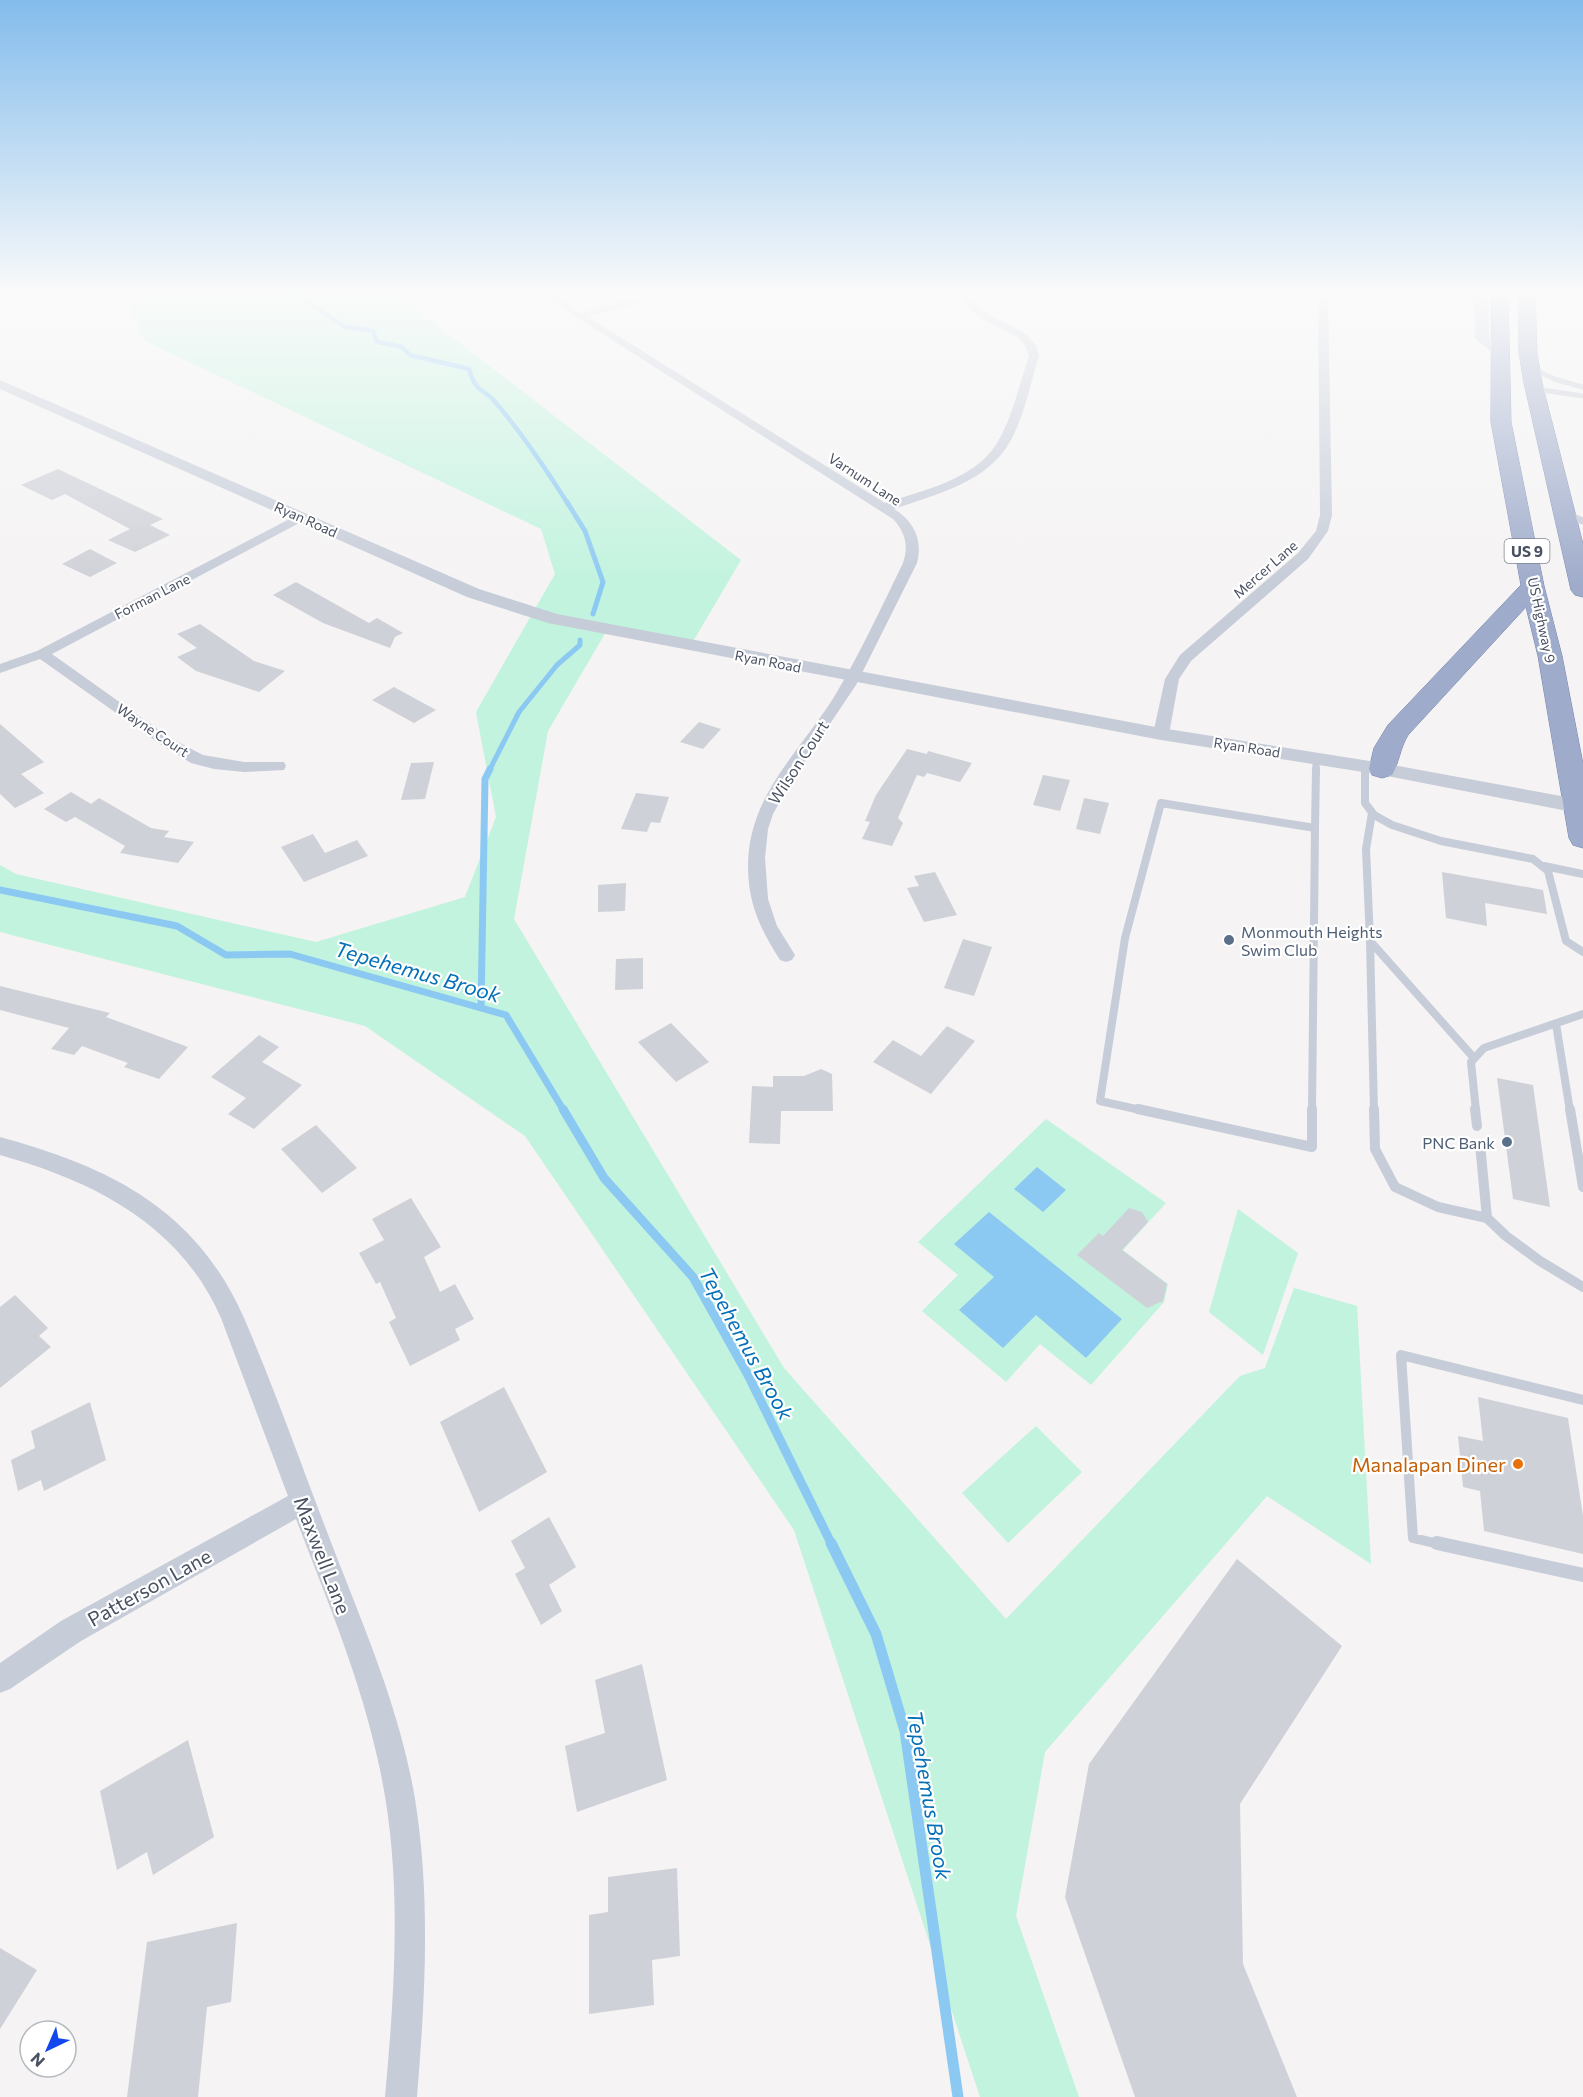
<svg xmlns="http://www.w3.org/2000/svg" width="1583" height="2097" font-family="Commissioner,sans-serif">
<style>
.green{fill:#c1f3de}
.water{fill:#8cc9f2}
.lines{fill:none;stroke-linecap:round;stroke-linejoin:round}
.stream-far4{stroke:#8cc9f2;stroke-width:4.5}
.stream-far3{stroke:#8cc9f2;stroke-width:5}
.stream-far2{stroke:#8cc9f2;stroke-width:7}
.stream-far1{stroke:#8cc9f2;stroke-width:9}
.stream{stroke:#8cc9f2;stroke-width:11}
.building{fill:#cfd1d8}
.trunk-casing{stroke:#7484af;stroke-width:1}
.service-far4{stroke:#c6ccd8;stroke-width:5}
.service-far3{stroke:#c6ccd8;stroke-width:7}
.service-far2{stroke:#c6ccd8;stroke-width:8}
.service-far1{stroke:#c6ccd8;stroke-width:10}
.service{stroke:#c6ccd8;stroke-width:14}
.minor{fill:#c6ccd8;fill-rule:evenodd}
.tertiary{fill:#c6ccd8;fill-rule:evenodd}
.secondary{fill:#c5ccdc;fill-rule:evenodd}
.trunk{fill:#9eabca;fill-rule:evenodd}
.service-dot{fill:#5c6f8a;stroke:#fff;stroke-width:2}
.food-dot{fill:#e8710a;stroke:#fff;stroke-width:2}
.labels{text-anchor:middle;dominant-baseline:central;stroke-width:4.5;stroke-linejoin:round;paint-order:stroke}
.far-street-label{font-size:14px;fill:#495162;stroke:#fff}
.shield{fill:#fff;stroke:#808591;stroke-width:1.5}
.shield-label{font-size:15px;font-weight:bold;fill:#495162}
.street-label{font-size:16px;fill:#495162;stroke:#fff}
.service-label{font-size:16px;fill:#4e5e75;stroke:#fff;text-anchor:start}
.near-food-label{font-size:20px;fill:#c56008;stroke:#fff;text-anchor:end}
.near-street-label{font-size:20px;fill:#495162;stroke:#fff}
.near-water-label{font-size:21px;font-style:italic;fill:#0470ba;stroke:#fff}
</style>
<rect width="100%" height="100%" fill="#f5f3f3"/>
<!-- green -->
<path class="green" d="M158 294H396L741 560 691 645 607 630 548 731 514 919 784 1368 1006 1619 1240 1376 1265 1368 1294 1288 1357 1306 1371 1564 1267 1496 1045 1752 1016 1916 1079 2097H980L794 1530 525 1136 365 1026 0 932V865L16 874 316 942 465 897 496 817 476 712 555 574 541 529 145 341 129 307Z
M1046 1119 1166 1203 1123 1250 1168 1284 1164 1302 1091 1385 1040 1344 1006 1382 922 1311 958 1275 918 1242Z
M1238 1209 1298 1253 1263 1355 1209 1312Z
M1036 1426 1082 1472 1008 1543 962 1493Z"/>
<!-- water -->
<path class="water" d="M1037 1167 1066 1190 1043 1212 1014 1189Z
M989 1212 1122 1319 1086 1358 1036 1315 1003 1348 959 1310 994 1277 954 1244Z"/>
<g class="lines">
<!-- stream-far4 -->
<path class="stream-far4" d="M297 294 345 327 373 331 377 342 402 347 410 355 469 369C477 396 483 386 497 404 523 435 546 469 568 504"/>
<!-- stream-far3 -->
<path class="stream-far3" d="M567 502 585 531 603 582 593 614
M489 771 519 712 557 665 580 645V640"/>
<!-- stream-far2 -->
<path class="stream-far2" d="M0 890 177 926 226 955 290 954 506 1015 564 1111
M481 1008 485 779 490 769"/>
<!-- stream-far1 -->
<path class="stream-far1" d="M563 1109 604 1178 693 1277 748 1375 832 1545"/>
<!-- stream -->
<path class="stream" d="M831 1543 876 1634 905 1731 958 2097"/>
</g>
<!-- building -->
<path class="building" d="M58 469 163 519 150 525 170 535 135 552 108 540 130 529 65 494 52 500 21 485Z
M90 549 117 563 90 577 62 564Z
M296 582 369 623 377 618 403 633 395 637 390 648 323 623 273 595Z
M200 624 254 661 285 671 259 692 196 671 177 657 197 648 177 634Z
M394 687 436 710 414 723 372 700Z
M699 722 721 729 703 749 680 742Z
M0 724 44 762 21 774 44 793 15 808 0 794Z
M907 749 927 754 928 751 972 763 960 782 927 773 924 777 917 775 898 818 903 823 892 846 862 839 870 822 865 821 876 795Z
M434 762 425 799 401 800 411 763Z
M1043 775 1070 780 1060 811 1033 805Z
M71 792 91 804 99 798 151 828 169 831 164 837 194 842 178 863 120 853 125 846 75 817 66 822 44 809Z
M636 793 669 797 660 823 651 822 647 832 621 829Z
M1084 798 1109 803 1100 834 1076 829Z
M313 834 325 853 357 840 368 856 304 882 281 847Z
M935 872 957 915 924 922 907 888 919 886 914 876Z
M1442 872 1543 890 1547 914 1485 903 1487 926 1446 918Z
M626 883 625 911 598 912V885Z
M963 939 992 947 974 996 944 988Z
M643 958V989L615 990 616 959Z
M0 986 110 1013 106 1017 188 1047 159 1079 124 1067 128 1063 82 1046 74 1055 51 1049 69 1028 0 1010Z
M671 1023 709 1062 676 1082 638 1042Z
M947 1026 975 1041 931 1094 873 1062 893 1040 921 1056Z
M259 1035 279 1047 262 1062 302 1085 254 1129 228 1114 246 1098 211 1077Z
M821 1069 832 1074 833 1111H781L780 1144 749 1143 752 1086 773 1087V1076H804Z
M1497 1078 1533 1085 1550 1207 1513 1199Z
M316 1125 357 1168 322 1193 281 1149Z
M411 1198 441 1247 424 1257 440 1292 455 1284 474 1319 455 1329 460 1340 410 1366 389 1322 396 1318 380 1282 376 1284 359 1253 384 1240 372 1219Z
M1129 1208 1142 1212 1148 1222 1122 1250 1167 1284 1163 1301 1147 1308 1077 1255 1099 1233 1103 1236Z
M15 1295 48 1328 39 1336 51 1347 0 1388V1307Z
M504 1387 547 1472 479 1512 440 1422Z
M1478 1397 1568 1418 1583 1516V1554L1484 1531 1480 1491 1463 1487 1458 1436 1483 1441Z
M90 1402 106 1460 44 1491 41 1480 18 1491 11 1460 35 1448 31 1431Z
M549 1517 576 1567 549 1585 562 1611 541 1625 515 1574 525 1568 511 1541Z
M1237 1559 1342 1646 1240 1804 1243 1964 1297 2097H1135L1065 1897 1089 1764Z
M642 1664 667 1780 577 1812 565 1746 605 1733 595 1680Z
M188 1740 214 1837 153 1875 147 1852 117 1870 100 1791Z
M677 1868 680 1956 652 1960 654 2005 589 2014V1915L608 1912V1877Z
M237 1923 231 2002 207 2007 198 2097H127L147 1942Z
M0 1948 37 1970 0 2029Z"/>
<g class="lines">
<defs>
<path id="trunk" d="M1492 294H1508L1511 422 1544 586 1562 656 1583 764V848L1573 845 1569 838 1538 656 1526 607 1408 735C1400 748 1399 763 1392 775L1382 778 1372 775 1369 769 1374 748 1388 725 1521 585 1491 422Z
M1519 294H1535L1537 353 1542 383 1583 544V597L1575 595 1571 590 1524 383 1519 353Z"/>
</defs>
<!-- trunk casing -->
<use href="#trunk" class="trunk-casing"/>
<!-- service-far4 -->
<path class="service-far4" d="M1531 368 1557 380 1583 387
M1535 389 1583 396"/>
<!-- service-far3 -->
<path class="service-far3" d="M1566 514 1583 521
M1316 771V758
M1365 771V766"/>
<!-- service-far2 -->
<path class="service-far2" d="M1365 769V803L1374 815 1392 825 1441 841 1533 859 1548 871 1566 941 1583 952
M1372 813 1366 849 1370 941 1474 1058
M1315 828 1316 769
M1544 866 1583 874
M1370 941 1374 1111
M1556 1024 1570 1111
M1145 1111 1100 1101 1125 938 1161 803 1315 828
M1312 1111 1315 828
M1476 1111 1471 1062 1484 1048 1583 1014"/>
<!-- service-far1 -->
<path class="service-far1" d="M1138 1109 1312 1147V1109
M1374 1109 1375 1149 1395 1187 1438 1207 1487 1218 1506 1236 1540 1261 1583 1287
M1475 1109 1477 1126
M1570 1109 1583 1187
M1480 1144 1487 1218
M1443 1545 1413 1538 1401 1355 1583 1400"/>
<!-- service -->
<path class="service" d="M1437 1543 1583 1575"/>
<!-- minor -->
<path class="minor" d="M63 294H75L70 297Z
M540 294H551L581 313 650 294H665L663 296 588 317 885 503C924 490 974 480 997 443 1013 417 1019 384 1029 356 1024 333 999 330 981 318 972 312 964 302 958 294H968C974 301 980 309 989 314 1008 327 1034 330 1039 356 1030 384 1025 414 1011 440 988 483 936 494 894 509 914 521 923 540 917 563L856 685 791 782 773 814 768 829 765 858 768 899 777 926 795 955 792 960 786 962 780 960C760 929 748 903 748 866 748 796 799 753 834 697 860 654 881 608 903 563 909 545 905 532 893 519Z
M1318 294H1328L1332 515 1328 531 1308 559 1191 661 1179 679 1169 734 1166 737H1156L1153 734 1165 679 1180 655 1298 553 1316 531 1320 515Z
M301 513 307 517 305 520 52 654 170 738 203 755 244 762H284L286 766 284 770 244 772 214 769 191 763 160 744 40 659 0 673V664L37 651Z
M0 1137C110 1167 196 1209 244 1318 275 1390 301 1464 329 1537 362 1623 400 1708 415 1799 431 1898 425 1998 417 2097H385C395 1987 403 1874 379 1765 361 1680 327 1600 296 1519L81 1641 10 1689 0 1693V1663L61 1621 288 1496 221 1318C180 1224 93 1181 0 1155Z"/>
<!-- tertiary -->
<path class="tertiary" d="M0 380 479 589 557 614 1161 728 1382 763 1583 800V814L1382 775 1161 740 548 623 467 597 0 389Z"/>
<!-- secondary -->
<path class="secondary" d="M1474 294H1488L1489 337 1507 352 1505 355H1495L1475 338Z"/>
<!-- trunk -->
<use href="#trunk" class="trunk"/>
</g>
<!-- sky -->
<linearGradient id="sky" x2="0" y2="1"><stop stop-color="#83bcec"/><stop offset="0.5" stop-color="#fafafa"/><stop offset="1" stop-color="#fafafa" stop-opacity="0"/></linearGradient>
<rect width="1583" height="587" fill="url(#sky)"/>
<!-- markers -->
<g class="service-dot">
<circle cx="1229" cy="940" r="6"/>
<circle cx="1507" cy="1142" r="6"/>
</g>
<circle class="food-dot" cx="1518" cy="1464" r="6"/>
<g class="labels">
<!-- far-street labels -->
<g class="far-street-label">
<text transform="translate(865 479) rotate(33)">Varnum Lane</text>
<text transform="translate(306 519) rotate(24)">Ryan Road</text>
<text transform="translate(1265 569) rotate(-41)">Mercer Lane</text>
<text transform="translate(152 596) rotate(-27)">Forman Lane</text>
<text transform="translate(1542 620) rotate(78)">US Highway 9</text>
<text transform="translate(768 661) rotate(11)">Ryan Road</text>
<text transform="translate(153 730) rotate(34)">Wayne Court</text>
<text transform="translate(1247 747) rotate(9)">Ryan Road</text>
</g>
<!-- shield labels -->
<rect class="shield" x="1504.5" y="539" width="45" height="24" rx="4.5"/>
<g class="shield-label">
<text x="1527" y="551">US 9</text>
</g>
<!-- street labels -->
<g class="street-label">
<text transform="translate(798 762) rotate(-57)">Wilson Court</text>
</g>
<!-- service labels -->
<g class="service-label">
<text x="1241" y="931">Monmouth Heights<tspan x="1241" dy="18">Swim Club</tspan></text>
<text x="1495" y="1142" text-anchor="end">PNC Bank</text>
</g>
<!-- near-food labels -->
<g class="near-food-label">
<text x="1506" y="1464">Manalapan Diner</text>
</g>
<!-- near-street labels -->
<g class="near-street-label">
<text transform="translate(323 1555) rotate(69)">Maxwell Lane</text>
<text transform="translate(149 1587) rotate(-29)">Patterson Lane</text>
</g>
<!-- near-water labels -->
<g class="near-water-label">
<text transform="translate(418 971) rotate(16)">Tepehemus Brook</text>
<text transform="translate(747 1343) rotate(61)">Tepehemus Brook</text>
<text transform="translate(930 1795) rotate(80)">Tepehemus Brook</text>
</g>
</g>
<!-- north arrow -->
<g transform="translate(48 2049) rotate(224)"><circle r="28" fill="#ffffff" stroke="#b6b9c0" stroke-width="1.5"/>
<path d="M0-4.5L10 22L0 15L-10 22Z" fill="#1247f0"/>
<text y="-9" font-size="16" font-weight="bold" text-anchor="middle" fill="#495162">N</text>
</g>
</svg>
